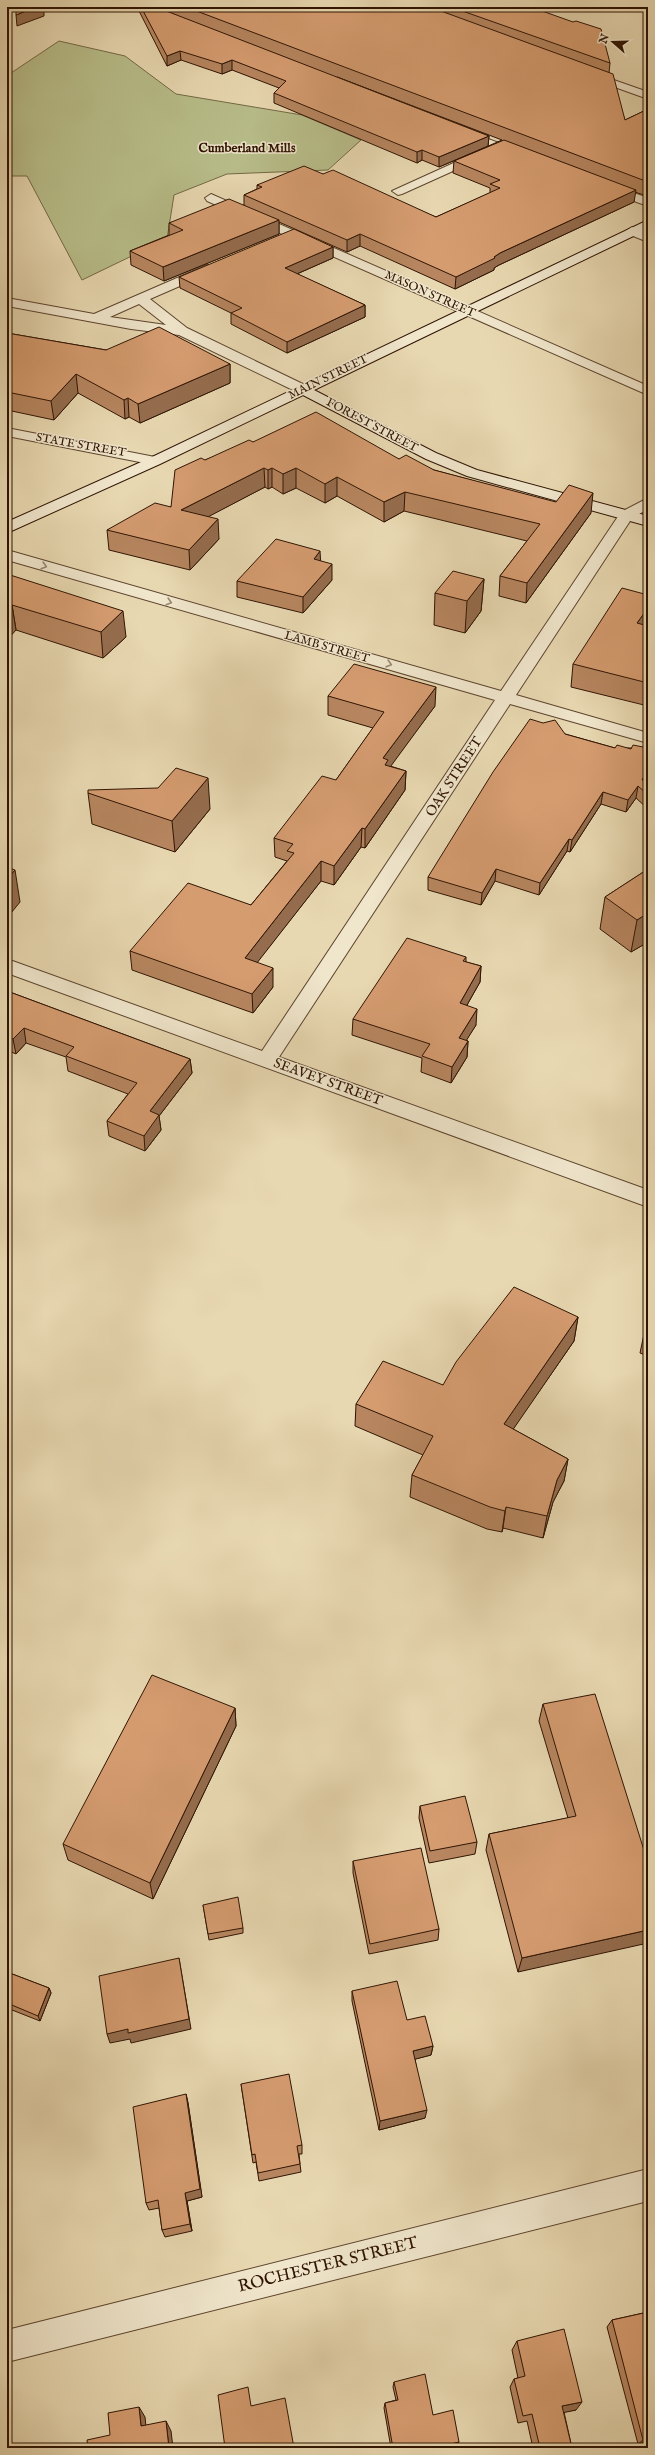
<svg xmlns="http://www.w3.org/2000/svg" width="655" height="2455" font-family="'IM FELL English',serif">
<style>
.green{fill:#b8be8a;stroke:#746946}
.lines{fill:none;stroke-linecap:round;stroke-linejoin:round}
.street-casing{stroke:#5d452e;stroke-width:2}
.secondary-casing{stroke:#2f1403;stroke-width:2}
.street{fill:#f0e6cc;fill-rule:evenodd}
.secondary{fill:#f0e6cc;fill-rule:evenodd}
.wall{fill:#b78660;stroke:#2f1403}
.shaded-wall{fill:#956d4e;stroke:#2f1403}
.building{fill:#d59c70;stroke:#2f1403}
.oneway{stroke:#998872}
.labels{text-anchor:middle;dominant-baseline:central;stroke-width:3;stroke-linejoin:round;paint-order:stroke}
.far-street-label{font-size:12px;fill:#2f1403;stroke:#f0e6cc}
.far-neighbourhood-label{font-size:13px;font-weight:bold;fill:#2f1403;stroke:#f0e6cc}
.street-label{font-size:14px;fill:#2f1403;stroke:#f0e6cc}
.near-street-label{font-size:17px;fill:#2f1403;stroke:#f0e6cc}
</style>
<rect width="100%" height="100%" fill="#e8d8b1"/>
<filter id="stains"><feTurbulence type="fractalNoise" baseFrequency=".005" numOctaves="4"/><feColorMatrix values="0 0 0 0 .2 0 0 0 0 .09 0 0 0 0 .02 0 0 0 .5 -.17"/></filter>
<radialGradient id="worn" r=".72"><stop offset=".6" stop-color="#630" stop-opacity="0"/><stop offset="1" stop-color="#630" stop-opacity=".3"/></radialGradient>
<!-- green -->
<path class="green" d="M59 41 125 56 176 94 302 115 361 140 328 170 227 174 174 195 167 239 82 280 27 176H7V82L11 73Z"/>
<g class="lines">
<defs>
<path id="street" d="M588 71 648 92V99L584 76 583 74Z
M461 129 526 153 528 155 526 157H518L457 134 455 132Z
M480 151 484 153V157L402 194 398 195 392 191Z
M606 183 648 198V206L602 190 600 187 602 184Z
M211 194 648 386V395L207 201 205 198Z
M632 227 648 233V242L628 234 626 231Z
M207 265 212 266 213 269 212 272 150 299 187 328 307 386 309 389 307 392H297L179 335 131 329 7 306V298L94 314ZM139 304 166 325 110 317Z
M7 428 155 457 162 461 155 465 7 436Z
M648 498V509L632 518 516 695 648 733V743L510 704 279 1057 648 1190V1207L7 973V959L262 1051 495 700 7 560V550L501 691 621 512Z
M648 2169V2201L7 2362V2330Z"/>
<path id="secondary" d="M648 220V229L314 390 436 453 477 470 648 516V526L467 476 426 459 303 395 160 464 7 533V522L150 458Z"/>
</defs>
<!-- street casing -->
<use href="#street" class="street-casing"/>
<!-- secondary casing -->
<use href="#secondary" class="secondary-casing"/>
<!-- street -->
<use href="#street" class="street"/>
<!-- secondary -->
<use href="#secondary" class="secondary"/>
</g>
<!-- wall -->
<path class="wall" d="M138 7H531L610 63 609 73 625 120 648 109V195L647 196 635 192 634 202 499 265 494 268V270L455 289 360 246 347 252 279 222V234L164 281 131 265 130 251 169 235V223L244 205V195L257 189V185L323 174 436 217 490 193V188L453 173 454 161 502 140 337 77 489 136 488 146 439 167 422 160 417 163 274 103V93L279 88 232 70 222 74 181 60 167 66 138 9Z
M333 247V258L297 274 365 305V317L287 353 231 324V313L180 288 179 277Z
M7 333 106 350 230 364V383L140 423 129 417 125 419 78 393 54 420 7 410Z
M253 442 399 459 434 470 591 513 526 603 499 596 500 576 527 541 404 511 384 522 337 496 325 503 296 488 283 494 272 487 268 489 265 487 207 517 219 539 190 570 109 550 107 530 171 507 205 460Z
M321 561 332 580 303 613 237 597V581Z
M7 574 126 637 103 658 16 630Z
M484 579 481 611 465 633 434 625 435 593Z
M648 595V625L647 626H648V706L571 687 573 664Z
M328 696 435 706 390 766 406 771 405 790 365 848 361 847 334 885 321 881 257 962 273 987 253 1013 132 970 130 951 251 905 287 861 275 857 274 838 336 780 373 728 328 715Z
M565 734 615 748H648V778L647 781H648V809L636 798 626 812 601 804 570 852 567 851 539 895 495 881 481 905 428 890V877Z
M88 793 210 809 175 852 92 824Z
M648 869V942L631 952 600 929 605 897Z
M466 957V962L481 966 480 982 467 1005 476 1025 466 1040 468 1041 467 1057 451 1083 421 1072 422 1058 352 1035 353 1019Z
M7 991 190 1059 192 1073 159 1116 161 1130 145 1151 109 1136 107 1121 128 1094 68 1071 66 1057 26 1043 16 1054 7 1050Z
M578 1317 574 1341 513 1429 568 1459 564 1481 553 1502 543 1538 503 1528 502 1532 487 1529 410 1497 412 1475 423 1455 355 1426 356 1404 443 1385Z
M648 1327V1356L640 1353 644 1334Z
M543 1704 648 1863 518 1972 486 1850 489 1834 568 1818 539 1721Z
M235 1708 236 1726 153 1899 68 1860 63 1844Z
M420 1806 477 1842 475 1854 429 1863 419 1818Z
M353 1861 439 1929 438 1940 369 1954 353 1873Z
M203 1905 243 1928V1933L209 1940Z
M7 1972 49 1988 51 1993 40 2021 7 2008Z
M352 1991 407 2020 433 2046 431 2055 415 2059 425 2118 379 2130 352 2001Z
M241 2084 302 2145V2154H299L300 2164 301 2172 259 2181 256 2162 253 2163Z
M186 2094 188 2103 202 2197 187 2201 192 2231 165 2237 162 2230 159 2208 149 2210 146 2203Z
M648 2312V2442L638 2444 607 2327 612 2320Z
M517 2341 576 2410 564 2412 572 2448H533L527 2421 518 2423 510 2387 514 2379 518 2378 512 2350Z
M394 2382 433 2415 459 2442 456 2447 452 2448H391L384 2408 385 2403 396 2400 393 2387Z"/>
<!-- shaded-wall -->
<path class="shaded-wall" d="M36 7H44V16L17 26 16 15Z
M180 51 181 60 167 66V56Z
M232 60V70L222 74V64Z
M489 136 488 146 439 167V157Z
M422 150V160L417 163V152Z
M636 190 634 202 499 265 494 268V270L455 289 456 277 494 257 500 253Z
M279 220V234L164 281 163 267Z
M360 234V246L347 252V240Z
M333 247V258L285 279V268Z
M365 305V317L287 353V342Z
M230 364V383L140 423 138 404Z
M76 374 78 393 54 420 51 401Z
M128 398 129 417 125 419 124 400Z
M264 468 265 487 183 530 181 510Z
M272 468V487L268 489V470Z
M296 468V488L283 494V474Z
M337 477V496L325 503V484Z
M405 492 404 511 384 522V502Z
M593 493 591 513 526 603 527 583Z
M218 519 219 539 190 570 189 550Z
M320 551 321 567 314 559Z
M332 564V580L303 613V597Z
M484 579 481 611 465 633 467 601Z
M12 605 16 630 7 640V610Z
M648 608V625L634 646 637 623Z
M123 611 126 637 103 658 101 632Z
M436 687 435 706 388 770V779L383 758Z
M648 769V778L642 789V780Z
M406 771 405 790 365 848V829Z
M208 778 210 809 175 852 172 821Z
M638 786 636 798 626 812 628 800Z
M603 792 601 804 570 852 572 840Z
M362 828 361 847 334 885V866Z
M569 839 567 851 539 895 540 883Z
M321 861V881L246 977 245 958Z
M496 869 495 881 481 905 482 893Z
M15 870 20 902 7 918V879Z
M648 913V942L631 952 637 920Z
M481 966 480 982 459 1019 460 1003Z
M273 968V987L253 1013 252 994Z
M477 1009 476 1025 458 1054 459 1038Z
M24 1028 26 1043 16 1054 13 1039Z
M468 1041 467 1057 451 1083 452 1067Z
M190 1059 192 1073 159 1116 161 1130 145 1151 144 1136 150 1111Z
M578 1317 574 1341 501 1447 504 1424Z
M568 1459 564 1481 553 1502 543 1538 547 1516 557 1480Z
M506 1507 503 1528 502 1532 505 1511Z
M235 1708 236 1726 153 1899 150 1883Z
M648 1930V1943L518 1972 522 1958Z
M179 1958 191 2029 131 2043 130 2039 110 2043 107 2034Z
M49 1988 51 1993 40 2021 38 2016Z
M433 2046 431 2055 412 2060 413 2051Z
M186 2094 188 2103 202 2197 187 2201 192 2231 190 2224 185 2193Z
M427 2110 425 2118 379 2130 380 2121Z
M582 2402 576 2410 557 2414 562 2406Z
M139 2407 145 2417 147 2436 141 2426Z
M166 2421 171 2431 173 2448H169Z
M648 2439V2442L638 2444 643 2440Z
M14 2444 19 2448H15Z"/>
<!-- building -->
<path class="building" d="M16 7H36L16 15Z
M141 7H156L489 136 439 157 422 150 417 152 274 93 286 81 232 60 222 64 180 51 167 56Z
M186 7H430L613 74 625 120 648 109V182Z
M451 7H531L573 22 576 21 601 29 610 63Z
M504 140 636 190 500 253 494 257 495 258 456 277 360 234 347 240 244 195 262 187 257 185 304 166 323 174 333 170 436 217 500 188 490 184 500 180 454 161Z
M229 199 279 220 163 267 130 251 183 230 169 223Z
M294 229 333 247 285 268 365 305 287 342 231 313 242 308 179 277Z
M159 327 230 364 138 404 128 398 124 400 76 374 51 401 7 392V333L106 350Z
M316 412 399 459 406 455 434 470 556 502 569 485 593 493 527 583 500 576 540 524 405 492 384 502 337 477 325 484 296 468 283 474 272 468 268 470 264 468 181 510 218 519 189 550 107 530 155 503 171 507 175 470 201 458 205 460 249 440 253 442Z
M276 539 320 551 314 559 332 564 303 597 237 581Z
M453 571 484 579 467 601 435 593Z
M7 574 123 611 101 632 12 605 7 610Z
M622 588 648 595V608L637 623 648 626V683L573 664Z
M354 664 436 687 383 758 388 760 385 765 406 771 365 829 362 828 334 866 321 861 245 958 273 968 252 994 130 951 188 883 251 905 294 853 287 851 293 844 274 838 322 776 336 780 384 712 328 696Z
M530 719 543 723 555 720 565 734 615 748 617 745 631 749 633 745 648 748V769L642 780 648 781V795L638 786 628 800 603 792 572 840 569 839 540 883 496 869 482 893 428 877 493 772Z
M176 768 208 778 172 821 88 793V790L158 788Z
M7 867 15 870 7 879Z
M648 869V913L637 920 605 897Z
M407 938 466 957 463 961 481 966 460 1003 477 1009 459 1038 468 1041 452 1067 422 1056 430 1044 353 1019Z
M7 991 190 1059 150 1111 159 1115 144 1136 107 1121 137 1083 66 1056 74 1047 24 1028 13 1039 7 1037Z
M514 1287 578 1317 504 1424 568 1459 557 1480 547 1516 506 1507 505 1511 490 1507 412 1475 433 1436 356 1404 383 1361 443 1385 456 1362Z
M648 1327V1336L644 1334Z
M152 1675 235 1708 150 1883 63 1844Z
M595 1694 648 1863V1930L522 1958 489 1834 576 1816 543 1704Z
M465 1796 477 1842 430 1851 420 1806Z
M421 1848 439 1929 370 1944 353 1861Z
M238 1897 243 1928 208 1934 203 1905Z
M179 1958 189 2019 128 2033V2029L107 2034 99 1976Z
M7 1972 49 1988 38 2016 7 2003Z
M397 1981 407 2020 425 2016 433 2046 413 2051 427 2110 380 2121 352 1991Z
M289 2074 302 2145 297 2146 300 2164 258 2173 255 2154 252 2155 241 2084Z
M186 2094 200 2189 185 2193 190 2224 162 2230 158 2200 146 2203 133 2107Z
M648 2312V2439L643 2440 612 2320Z
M564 2329 582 2402 562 2406 572 2448H540L532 2414 523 2416 514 2379 525 2376 517 2341Z
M425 2374 433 2415 453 2410 459 2442 435 2448H393L385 2403 398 2400 394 2382Z
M248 2387 251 2406 285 2398 294 2448H225L218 2395Z
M139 2407 141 2426 166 2421 169 2448H88L87 2440 110 2435 108 2413Z
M14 2444 15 2448H7V2446Z"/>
<!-- one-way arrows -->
<defs><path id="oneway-chevron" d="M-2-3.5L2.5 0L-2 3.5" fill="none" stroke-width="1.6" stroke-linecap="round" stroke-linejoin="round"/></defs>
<g class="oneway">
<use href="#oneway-chevron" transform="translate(44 566) rotate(16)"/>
<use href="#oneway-chevron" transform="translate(169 602) rotate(16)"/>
<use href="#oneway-chevron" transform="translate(389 664) rotate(16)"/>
</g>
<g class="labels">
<!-- far-street labels -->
<g class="far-street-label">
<text transform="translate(430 294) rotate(24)">MASON STREET</text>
<text transform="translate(328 377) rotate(-26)">MAIN STREET</text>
<text transform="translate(372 425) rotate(28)">FOREST STREET</text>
<text transform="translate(81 445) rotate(10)">STATE STREET</text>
<text transform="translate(327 647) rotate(16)">LAMB STREET</text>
</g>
<!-- far-neighbourhood labels -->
<g class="far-neighbourhood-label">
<text x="247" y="148">Cumberland Mills</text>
</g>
<!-- street labels -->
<g class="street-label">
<text transform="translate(454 777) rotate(-57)">OAK STREET</text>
<text transform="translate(328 1082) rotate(20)">SEAVEY STREET</text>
</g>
<!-- near-street labels -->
<g class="near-street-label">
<text transform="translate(328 2265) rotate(-14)">ROCHESTER STREET</text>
</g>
</g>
<!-- margin -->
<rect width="655" height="2455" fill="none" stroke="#e8d8b1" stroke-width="24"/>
<rect x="8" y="8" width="639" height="2439" fill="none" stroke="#2f1403" stroke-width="2"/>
<rect x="12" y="12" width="631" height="2431" fill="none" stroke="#2f1403"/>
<!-- north arrow -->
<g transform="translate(613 42) rotate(290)" stroke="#f0e6cc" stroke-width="3" paint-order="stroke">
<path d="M0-3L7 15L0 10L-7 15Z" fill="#2f1403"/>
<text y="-6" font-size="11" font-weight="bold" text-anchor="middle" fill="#2f1403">N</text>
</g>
<rect width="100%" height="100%" filter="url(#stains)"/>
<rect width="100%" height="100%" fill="url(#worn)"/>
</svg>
